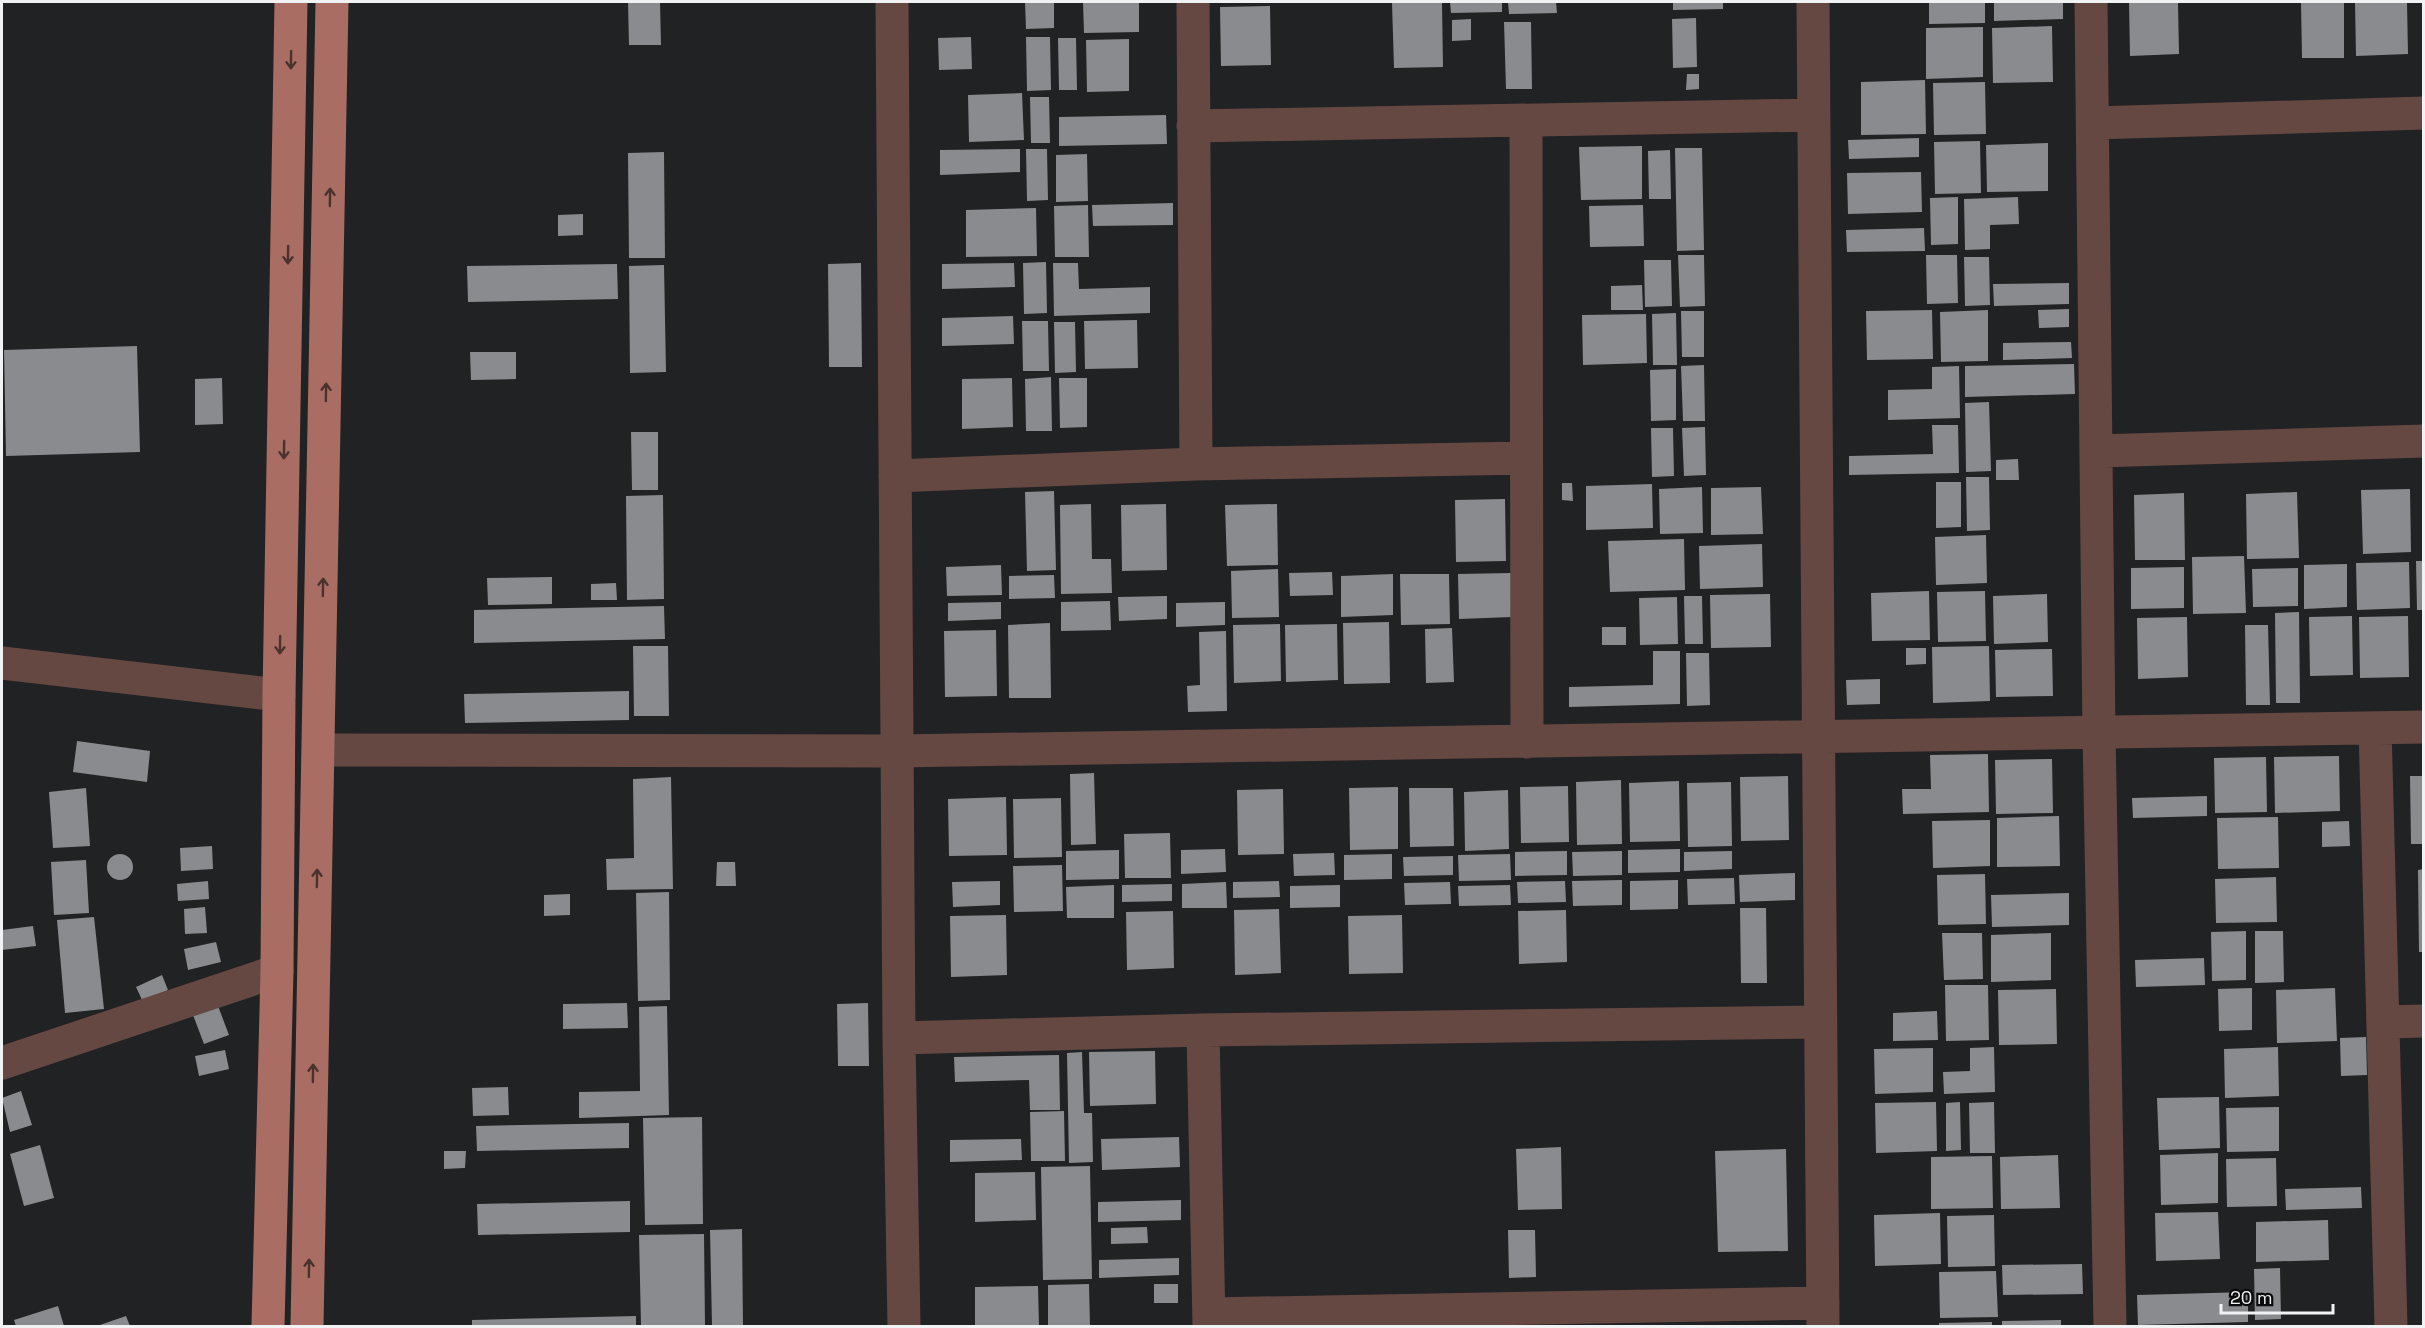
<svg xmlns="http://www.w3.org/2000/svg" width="2425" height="1328" font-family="'Space Grotesk',sans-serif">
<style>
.building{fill:#898b8e}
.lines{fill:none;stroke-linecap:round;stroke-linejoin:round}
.minor{stroke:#664843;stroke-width:33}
.major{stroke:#a96d63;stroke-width:33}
.oneway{stroke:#4a322f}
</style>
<rect width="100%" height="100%" fill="#212224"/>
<!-- building -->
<path class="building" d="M628 2H660L661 45H629Z
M1025 2H1054V28L1026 29Z
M1083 2H1139V32L1084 33Z
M1442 2 1443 67 1394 68 1392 3Z
M1450 2H1502V12L1451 13Z
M1508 2H1556L1557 13 1509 14Z
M1673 2H1723V9L1673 10Z
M1929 2H1985V23L1929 24Z
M1994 2H2063V19L1994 21Z
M2129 2H2178L2179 54 2130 56Z
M2301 2H2344V58H2302Z
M2355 2H2407L2408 54 2356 56Z
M1270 6 1271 65 1221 66 1220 7Z
M1696 18 1697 67 1673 68 1672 19Z
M1471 19V40L1452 41V20Z
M1504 22H1531L1532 89H1506Z
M2052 26 2053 82 1993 83 1992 28Z
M1983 27V77L1926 79V28Z
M971 37 972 69 939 70 938 38Z
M1026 37H1050L1051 90 1027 91Z
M1058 38H1076L1077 90H1059Z
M1129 39V91L1087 92 1086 40Z
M1687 74H1699V89L1686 90Z
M1925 80 1926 134 1861 135V82Z
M1985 82 1986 134 1934 135 1933 83Z
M1022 93 1024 140 969 142 968 95Z
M1030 97H1049L1050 143H1031Z
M1166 115 1167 144 1059 146V117Z
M1919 138V157L1849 159 1848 140Z
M1980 141 1981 193 1935 194 1934 142Z
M2048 143V191L1987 192 1986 145Z
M1642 146V199L1581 200 1579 147Z
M1675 148H1702L1704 250 1677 251Z
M1020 149V172L940 175V150Z
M1026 149H1047L1048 200 1027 201Z
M1670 150 1671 199H1649L1648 151Z
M664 152 665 258H629L628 153Z
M1087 154 1088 201 1056 202V155Z
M1921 172 1922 212 1848 214 1847 173Z
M1958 197V244L1931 245 1930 198Z
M2018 197 2019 224 1990 225V249L1965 250 1964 199Z
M1173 203V225L1093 226 1092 205Z
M1088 205 1089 257H1055L1054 206Z
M1643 205 1644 246 1590 247 1589 206Z
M1036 208 1037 256 966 257V210Z
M583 214V235L558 236V215Z
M1924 228 1925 251 1847 252 1846 230Z
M1678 255H1704L1705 306 1680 307Z
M1926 255H1957L1958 303 1927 304Z
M1964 257H1989L1990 305 1965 306Z
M1644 260H1671L1672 306 1645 307Z
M1046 262 1047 313 1024 314 1023 263Z
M861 263 862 367H829L828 264Z
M1014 263 1015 287 942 289V264Z
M1053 263H1078L1079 289 1150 287V313L1054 316Z
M617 264 618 299 468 302 467 266Z
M664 265 666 372 630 373 629 266Z
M2069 283V304L1994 306 1993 284Z
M1642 285 1643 310H1611V286Z
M2069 309V327L2039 328 2038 310Z
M1932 310 1933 359 1867 360 1866 311Z
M1988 310V361L1941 362 1940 312Z
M1681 311H1704V357H1682Z
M1676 313 1677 365H1653L1652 314Z
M1646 314 1647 363 1583 365 1582 315Z
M1013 316 1014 344 942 346V318Z
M1137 320 1138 368 1085 369 1084 321Z
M1022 321H1048L1049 371H1023Z
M1054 322H1075L1076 372 1055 373Z
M2071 342 2072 358 2003 360V343Z
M137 346 140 452 6 456 4 350Z
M470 352H516V379L471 380Z
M2074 364 2075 394 1965 397V366Z
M1704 365 1705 421H1683L1681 366Z
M1959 366 1960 418 1888 420V390L1932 389V367Z
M1676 369V420L1651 421 1650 370Z
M1051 377 1052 431H1026L1025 379Z
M222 378 223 424 195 425V379Z
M1012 378 1013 427 962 429V379Z
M1059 378H1087V427L1060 428Z
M1989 402 1991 471 1966 472 1965 403Z
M1932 425H1958L1959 473 1849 475V456L1933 454Z
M1705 427 1706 475 1684 476 1682 428Z
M1651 428H1673L1674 476 1652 477Z
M631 432H658V490H632Z
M2018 459 2019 480H1996V460Z
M1966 477H1989L1990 530 1967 531Z
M1936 482H1961V527L1936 528Z
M1562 483H1572L1573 501 1562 500Z
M1652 484 1653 528 1586 530V486Z
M1702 487 1703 533 1660 534 1659 489Z
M1761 487 1763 534 1711 535V488Z
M2410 489 2411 552 2363 554 2361 490Z
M1054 491 1056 570 1027 571 1025 492Z
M2297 492 2299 558 2247 559 2246 494Z
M2184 493 2185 560H2135L2134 495Z
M663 495 664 599 627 600 626 496Z
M1505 499 1506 561 1456 562 1455 500Z
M1091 504 1092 559H1111L1112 593 1061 594 1060 505Z
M1166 504 1167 570 1122 571 1121 505Z
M1277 504 1278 565 1227 566 1225 505Z
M1986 535 1987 583 1936 585 1935 537Z
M1684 539 1685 590 1610 592 1608 541Z
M1762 544 1763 587 1700 589 1699 546Z
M2244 556 2246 613 2193 614 2192 557Z
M2416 561H2424V610H2417Z
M2409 562 2410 608 2357 610 2356 563Z
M2347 564V607L2304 609V565Z
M1001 565 1002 595 947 596 946 567Z
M2184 567V608L2131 609V568Z
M2298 568V606L2253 607 2252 569Z
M1278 569 1279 617 1232 618 1231 571Z
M1332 572 1333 595 1290 596 1289 573Z
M1511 573 1512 617 1459 619 1458 574Z
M1393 574V615L1341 617V576Z
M1400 574H1449L1450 624 1401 625Z
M1054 575 1055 598 1009 599V576Z
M552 577V604L488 605 487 578Z
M616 583 617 600H591V584Z
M1929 591 1930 640 1872 641 1871 593Z
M1985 591 1986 641 1938 642 1937 592Z
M1770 594 1771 647 1711 648 1710 595Z
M2047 594 2048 642 1994 644 1993 596Z
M1167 596V619L1119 621 1118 597Z
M1684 596H1702L1703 644H1685Z
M1677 597 1678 644 1640 645 1639 598Z
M1110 601 1111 630 1061 631V602Z
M1001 602V619L948 621V603Z
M1225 602V625L1176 627V603Z
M664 606 665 639 474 643V610Z
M2299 612 2300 703H2276L2275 613Z
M2352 616 2353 675 2310 676 2309 617Z
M2408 616 2409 677 2360 678 2359 617Z
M2187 617 2188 677 2138 679 2137 618Z
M1389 622 1390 683 1344 684 1343 623Z
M1050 623 1051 698H1009L1008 625Z
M1280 624 1281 681 1234 683 1233 625Z
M1337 624 1338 680 1286 682 1285 625Z
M2245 625H2268L2270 705H2246Z
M1602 627H1626V645H1602Z
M1452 628 1454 682 1426 683 1425 629Z
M996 630 997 696 945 697 944 631Z
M1226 631 1227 711 1188 712 1187 686 1200 685 1199 632Z
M633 646H668L669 716H634Z
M1989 646 1990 701 1933 703 1932 647Z
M1906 648H1926V664L1906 665Z
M2052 649 2053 696 1996 697 1995 650Z
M1653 651H1680V704L1569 707V687L1653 685Z
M1686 653H1709L1710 705 1687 706Z
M1880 679V704L1847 705 1846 680Z
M629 691V720L465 723 464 694Z
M77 741 150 751 147 782 73 772Z
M1988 754 1989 812 1903 814 1902 789H1931L1930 755Z
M2339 756 2340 811 2275 813 2274 757Z
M2266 757 2267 812 2215 813 2214 758Z
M2052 759 2053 813 1996 814 1995 760Z
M1094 773 1096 844 1071 845 1070 774Z
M1788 776 1789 840 1741 841 1740 777Z
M2410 776H2424V844H2411Z
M671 777 673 889 607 890 606 859 634 858 633 779Z
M1621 780 1622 844 1577 845 1576 782Z
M1679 781 1680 841 1630 842 1629 783Z
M1731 782 1732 846 1688 847 1687 783Z
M1568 786 1569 842 1521 843 1520 787Z
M1398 787V849L1350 850 1349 788Z
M86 788 90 846 53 848 49 792Z
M1409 788H1453L1454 846 1410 847Z
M1283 789 1284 854 1238 855 1237 790Z
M1508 790 1509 849 1465 851 1464 792Z
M2207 796V816L2133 818 2132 798Z
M1006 797 1007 855 949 856 948 799Z
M1061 798 1062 857 1014 858 1013 799Z
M2059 816 2060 866 1997 867V818Z
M2278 817 2279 868 2218 869 2217 818Z
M1990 820V866L1933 868 1932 821Z
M2349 821 2350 846 2322 847V822Z
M1170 833 1171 878H1125L1124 834Z
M212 846 213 869 181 871 180 848Z
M1225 849 1226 872 1181 874V850Z
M1680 849V872L1628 873V850Z
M1119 850V879L1066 880V851Z
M1567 851V875L1515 876V852Z
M1622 851V875L1573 876 1572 852Z
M1732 851V869L1684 871V852Z
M1334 853 1335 875 1294 876 1293 854Z
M107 867a13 13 0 1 1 26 0a13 13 0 1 1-26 0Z
M1392 854V879L1344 880V855Z
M1510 854 1511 880 1459 881 1458 855Z
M1453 856V875L1404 876 1403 857Z
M86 860 89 913 54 915 51 862Z
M717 862H735L736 886H716Z
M1062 865 1063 911 1014 912 1013 866Z
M2424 869V952H2419L2418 870Z
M1795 873V900L1740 902 1739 875Z
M1985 874 1986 924 1938 925 1937 875Z
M2276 877 2277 922 2216 923 2215 879Z
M1734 878 1735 904 1688 905 1687 879Z
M1622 880V905L1573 906 1572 881Z
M1678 880V909L1630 910V881Z
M208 881 209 899 178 901 177 884Z
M1000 881V905L953 907 952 882Z
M1279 881 1280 897 1233 898V882Z
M1565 881 1566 902 1518 903 1517 882Z
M1226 882 1227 908H1182V884Z
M1450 882 1451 904 1405 905 1404 883Z
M1172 884V901L1122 902V885Z
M1114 885V918H1067L1066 887Z
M1340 885V907L1290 908V886Z
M1510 885 1511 905 1459 906 1458 886Z
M669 892 670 1000 638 1001 636 893Z
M2069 893V925L1992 927 1991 895Z
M570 894V915L544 916V895Z
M205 907 207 933 185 934 184 909Z
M1740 908H1766L1767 983H1741Z
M1279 909 1281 973 1235 975 1234 910Z
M1566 910 1567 962 1519 964 1518 911Z
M1173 911 1174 968 1127 970 1126 912Z
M1006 915 1007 975 951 977 950 916Z
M1402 915 1403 973 1349 974 1348 916Z
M94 917 104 1009 65 1013 57 920Z
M33 926 36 946 2 950V930Z
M2246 931V980L2212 981 2211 932Z
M2255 931H2283L2284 982 2255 983Z
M1942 933H1982L1983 979 1944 980Z
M2051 933V980L1991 982V935Z
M216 942 221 962 188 970 184 949Z
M2204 958 2205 985 2136 987 2135 960Z
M162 975 168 990 143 1002 136 987Z
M1945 985H1988L1989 1040 1946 1041Z
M2252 988V1030L2219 1031 2218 989Z
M2335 988 2337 1041 2277 1043 2276 990Z
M2056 989 2057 1044 1999 1045 1998 990Z
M627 1003 628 1028 563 1029V1004Z
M868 1003 869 1066H838L837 1004Z
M218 1006 229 1035 204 1044 193 1015Z
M667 1006 669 1115 579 1118V1092L640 1091 639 1007Z
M1937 1011 1938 1040 1893 1041V1013Z
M2366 1037 2367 1075 2341 1076 2340 1038Z
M1994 1047 1995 1092 1944 1094 1943 1072 1970 1071V1048Z
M2278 1047 2279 1096 2225 1098 2224 1049Z
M1933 1048V1092L1875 1094 1874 1049Z
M225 1050 229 1069 199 1076 195 1056Z
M1155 1051 1156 1104 1090 1106 1089 1052Z
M1082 1052 1084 1113H1092L1093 1162 1069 1163 1067 1053Z
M1059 1055 1060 1110H1030L1029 1080 955 1082 954 1057Z
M508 1087 509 1115 473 1116 472 1088Z
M21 1091 32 1125 10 1132 2 1098Z
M2219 1097 2220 1148 2159 1150 2157 1098Z
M1936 1102 1937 1151 1876 1153 1875 1103Z
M1960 1102 1961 1150 1946 1151V1103Z
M1994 1102 1995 1153H1970L1969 1103Z
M2279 1107V1151L2227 1152 2226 1108Z
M1064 1111 1065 1161H1031L1030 1112Z
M702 1117 703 1224 645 1225 643 1118Z
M629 1123V1148L477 1151 476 1126Z
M1179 1137 1180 1167 1102 1170 1101 1139Z
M1021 1139 1022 1160 950 1162V1140Z
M40 1145 54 1198 24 1206 10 1154Z
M1561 1147 1562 1209 1518 1210 1516 1149Z
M1786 1149 1788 1251 1718 1252 1715 1151Z
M444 1151H466L465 1168 444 1169Z
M2218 1153V1203L2161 1205 2160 1155Z
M2058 1155 2060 1208 2001 1209 2000 1157Z
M1992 1156 1993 1208 1931 1209V1157Z
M2276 1158 2277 1206 2227 1207 2226 1159Z
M1090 1166 1092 1279 1043 1280 1041 1167Z
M1035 1172 1036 1220 975 1222V1173Z
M2361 1187 2362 1208 2286 1210 2285 1189Z
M1181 1200V1220L1098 1222V1202Z
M630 1201V1232L478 1235 477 1204Z
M2218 1212 2220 1259 2156 1261 2155 1213Z
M1940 1213 1941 1264 1875 1266 1874 1215Z
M1994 1215 1995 1266 1948 1267 1947 1216Z
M2328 1220 2329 1260 2256 1262V1222Z
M1147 1227 1148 1243 1111 1244V1228Z
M742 1229 743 1326H712L710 1230Z
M1508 1230H1535L1536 1277 1509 1278Z
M704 1234 705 1326H641L639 1235Z
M1179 1258V1275L1099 1278V1260Z
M2082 1264 2083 1294 2003 1295 2002 1265Z
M2280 1268 2281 1319 2255 1320 2254 1269Z
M1996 1271 1998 1317 1940 1318 1939 1272Z
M1089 1284 1090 1326H1048V1285Z
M1154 1284H1178V1303H1154Z
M1038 1286 1039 1326H975V1287Z
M2248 1292V1322L2138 1325 2137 1295Z
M58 1306 64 1326H16L14 1320Z
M126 1316 130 1326H97Z
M636 1316V1326H472V1320Z
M2061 1320V1326H2002V1321Z
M1992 1322V1326H1939V1323Z"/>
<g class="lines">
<!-- minor -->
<path class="minor" d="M892 2 899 1038 904 1326
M1193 2 1196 464
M1813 2 1823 1326
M2091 2 2099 733 2110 1326
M1526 121 1527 742
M2094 123 2424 113
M1193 126 1814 115
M2097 451 2424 441
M895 476 1196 464 1525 458
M2 663 279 695
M2375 728 2391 1326
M320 750 897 751 2424 727
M2383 1022 2424 1021
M1203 1030 1209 1326
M899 1038 1203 1030 1820 1022
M2 1063 277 971
M1209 1314 1823 1303"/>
<!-- major -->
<path class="major" d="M268 1326 277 971 279 695 291 2
M307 1326 332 2"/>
</g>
<!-- one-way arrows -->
<defs><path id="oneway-shaft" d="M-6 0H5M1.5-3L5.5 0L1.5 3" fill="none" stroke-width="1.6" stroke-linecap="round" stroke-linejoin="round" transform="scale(1.5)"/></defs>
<g class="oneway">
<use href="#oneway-shaft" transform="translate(291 60) rotate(91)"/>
<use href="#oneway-shaft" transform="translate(330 197) rotate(-89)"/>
<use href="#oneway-shaft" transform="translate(288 255) rotate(91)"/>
<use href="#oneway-shaft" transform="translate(326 392) rotate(-89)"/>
<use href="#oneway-shaft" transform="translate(284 450) rotate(91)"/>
<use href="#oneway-shaft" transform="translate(323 587) rotate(-89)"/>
<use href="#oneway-shaft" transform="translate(280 645) rotate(91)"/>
<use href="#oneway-shaft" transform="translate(317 878) rotate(-89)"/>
<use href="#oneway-shaft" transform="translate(313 1073) rotate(-89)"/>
<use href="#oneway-shaft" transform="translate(309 1268) rotate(-89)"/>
</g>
<!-- border -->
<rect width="2425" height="1328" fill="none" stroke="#f1f2f4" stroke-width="6"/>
<!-- scale -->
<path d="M2221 1304v9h112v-9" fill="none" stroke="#f1f2f4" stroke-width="3"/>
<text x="2230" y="1304" font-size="18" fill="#f1f2f4" stroke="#0b0b0d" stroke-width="4.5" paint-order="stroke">20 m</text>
</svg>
